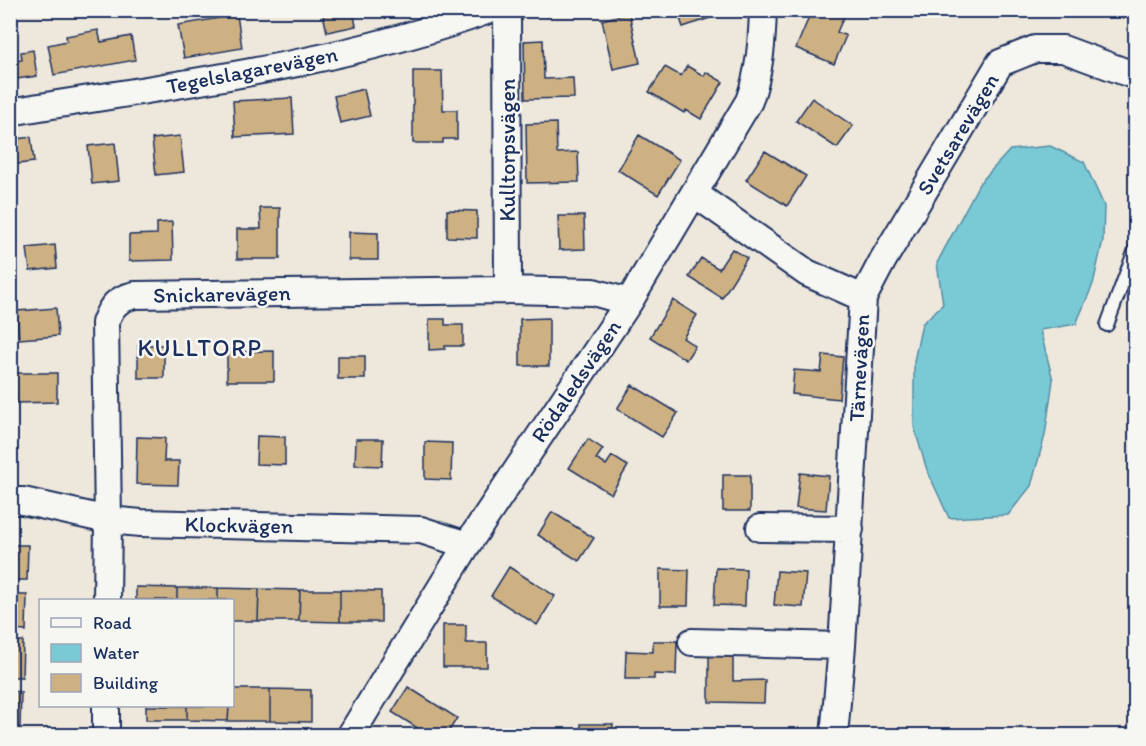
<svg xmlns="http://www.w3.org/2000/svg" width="1146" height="746" font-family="Itim,sans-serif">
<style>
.water{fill:#7acad5;stroke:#548ca5;stroke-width:1.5}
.building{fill:#ceb183;stroke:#1b2f5e;stroke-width:1.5}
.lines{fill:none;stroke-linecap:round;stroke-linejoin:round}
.service-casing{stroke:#1b2f5e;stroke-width:16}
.minor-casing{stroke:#1b2f5e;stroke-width:30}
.service{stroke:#f6f6f2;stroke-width:12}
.minor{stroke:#f6f6f2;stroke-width:26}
.labels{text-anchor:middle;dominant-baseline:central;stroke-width:5;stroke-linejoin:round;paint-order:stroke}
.street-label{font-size:22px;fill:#1b2f5e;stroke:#f6f6f2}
.neighbourhood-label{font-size:24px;letter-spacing:1.5px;fill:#1b2f5e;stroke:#f6f6f2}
</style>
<rect width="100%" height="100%" fill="#eee8dc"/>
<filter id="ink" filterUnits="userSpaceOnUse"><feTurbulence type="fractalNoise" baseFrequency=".0167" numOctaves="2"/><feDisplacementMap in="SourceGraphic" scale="12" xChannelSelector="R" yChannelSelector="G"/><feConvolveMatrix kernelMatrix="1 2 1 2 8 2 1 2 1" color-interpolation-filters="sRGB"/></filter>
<g filter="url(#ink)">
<!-- water -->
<path class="water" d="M1050 146 1084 162 1104 206 1103 240 1093 284 1076 324 1040 330 1053 380 1045 435 1031 486 1008 515 949 518 927 470 914 427V361L922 324 943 304 937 263 979 184 1010 150Z"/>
<!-- building -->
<path class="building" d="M322 10H353L356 26 327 32Z
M677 10H718L719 15 683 27Z
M812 10H836L845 14 837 32 846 36 834 64 796 48Z
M629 13 640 63 613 69 602 20Z
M237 15 242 48 184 58 178 25Z
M98 30 101 42 131 36 135 60 54 75 48 45 67 41 66 36Z
M543 40 544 79 573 78 574 98 525 99 524 41Z
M33 50 37 76 10 80V62L22 60 21 52Z
M687 66 704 76 706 72 723 82 701 119 686 110 684 113 649 92 665 67 681 76Z
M413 71H442L443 110H457V139H443V143H413Z
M364 89 370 116 340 123 334 96Z
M292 98 294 134 235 137 233 101Z
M812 98 853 126 837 148 796 121Z
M556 123 557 153 578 152 579 182 527 183 526 124Z
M639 135 680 160 658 195 618 170Z
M180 136 184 172 156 175 152 139Z
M31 137 34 162 10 165V140Z
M115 143 119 181 92 184 88 146Z
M765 151 806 176 787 206 746 180Z
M260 208H280V259H237V229H261Z
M447 210 477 211V238L447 237Z
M558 216H584L585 249 559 250Z
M172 222 173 260 129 261V235L157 234V223Z
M349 232 378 233V260H349Z
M55 245 57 268 30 271 27 248Z
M732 249 747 258 722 298 689 277 701 258 719 269Z
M673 300 697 315 683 338 695 346 686 360 650 337Z
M56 308 58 336 19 339 17 311Z
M549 318V366H520V319Z
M429 319H445V325H463V346H445V349L429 350Z
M138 345H164V378H138Z
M274 351V381H227V352Z
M823 355 843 357 839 399 792 394 794 370 821 372Z
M338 356H365V379H338Z
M15 373H57V402L16 403Z
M632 385 678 413 662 437 617 409Z
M257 436 285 437V465L256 464Z
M137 437 165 438 164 461H179L178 485 136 484Z
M356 439H383L382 466 355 465Z
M588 439 603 449 596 459 606 465 612 456 628 466 611 494 569 468Z
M425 442 452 443 451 480 425 479Z
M800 473 829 476 826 510 796 508Z
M723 475H750V511H723Z
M552 512 594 538 579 561 538 535Z
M10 545H28L27 580H10Z
M509 567 555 596 537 625 491 596Z
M716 568 746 569 745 606 714 605Z
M660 569 689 570 688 606H660Z
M777 571 806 573 803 607 774 605Z
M136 587 177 588V600H136Z
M177 588H218V600H177Z
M218 588 259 589 258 621H232V600H218Z
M259 589 300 590 299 621H258Z
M300 590H340V622L299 621Z
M340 590 381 591V622H340Z
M10 595H27L26 631 10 630Z
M443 625H466V643H487V667H443Z
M10 641H23L22 677H10Z
M653 641H677L676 675 654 674V679H625L626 651 653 652Z
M709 655H733V681L765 680 764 703 709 702Z
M408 687 457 718 446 736H430L392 712Z
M232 689H270V721H228L229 706H232Z
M270 689 311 690V722L270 721Z
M10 691 21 692 20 727H10Z
M146 706H187V720H146Z
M187 706H229L228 721 187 720Z
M581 724H613L612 736H581Z
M776 732 803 733V736H776Z"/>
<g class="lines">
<defs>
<path id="service" d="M1107 325 1136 247"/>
<path id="minor" d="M507 10 508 290
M10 112C171 85 335 66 489 10
M695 194 807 273 863 298
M10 501H23L108 520 141 523 421 530 467 545
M760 528 850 529
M107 600 108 520 105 323C111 306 117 299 135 295L508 290 593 292 629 302
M692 642 842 646
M106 706V731L108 736
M350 736 467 545 629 302 749 101C760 71 762 42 763 10
M834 736 842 646 863 298 883 260 1000 63 1035 49H1063L1136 76"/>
</defs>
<!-- service casing -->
<use href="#service" class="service-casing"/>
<!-- minor casing -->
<use href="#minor" class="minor-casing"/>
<!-- service -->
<use href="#service" class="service"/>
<!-- minor -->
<use href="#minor" class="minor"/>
</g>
</g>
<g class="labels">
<!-- street labels -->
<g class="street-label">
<text transform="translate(252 70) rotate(-11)">Tegelslagarevägen</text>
<text transform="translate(958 134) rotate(-59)">Svetsarevägen</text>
<text transform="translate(507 150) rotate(-90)">Kulltorpsvägen</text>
<text transform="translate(222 294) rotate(-1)">Snickarevägen</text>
<text transform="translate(859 368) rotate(-87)">Tärnevägen</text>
<text transform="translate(576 381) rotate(-56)">Rödaledsvägen</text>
<text transform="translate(239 525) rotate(1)">Klockvägen</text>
</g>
<!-- neighbourhood labels -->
<g class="neighbourhood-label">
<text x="200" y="347">KULLTORP</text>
</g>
</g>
<!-- margin -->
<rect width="1146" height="746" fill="none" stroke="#f6f6f2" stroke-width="36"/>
<rect x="18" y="18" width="1110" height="710" fill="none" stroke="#1b2f5e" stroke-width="2" filter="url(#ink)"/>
<!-- legend -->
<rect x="39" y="599" width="195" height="108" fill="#f6f6f2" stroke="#9ea6b7" stroke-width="1.5"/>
<rect x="51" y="618" width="30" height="9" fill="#f6f6f2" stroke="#9ea6b7" stroke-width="1.5"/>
<text x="93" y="629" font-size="18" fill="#1b2f5e">Road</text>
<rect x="51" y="644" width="30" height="18" fill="#7acad5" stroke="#9ea6b7" stroke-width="1.5"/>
<text x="93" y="659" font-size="18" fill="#1b2f5e">Water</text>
<rect x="51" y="674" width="30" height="18" fill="#ceb183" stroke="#9ea6b7" stroke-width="1.5"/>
<text x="93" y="689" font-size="18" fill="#1b2f5e">Building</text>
</svg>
